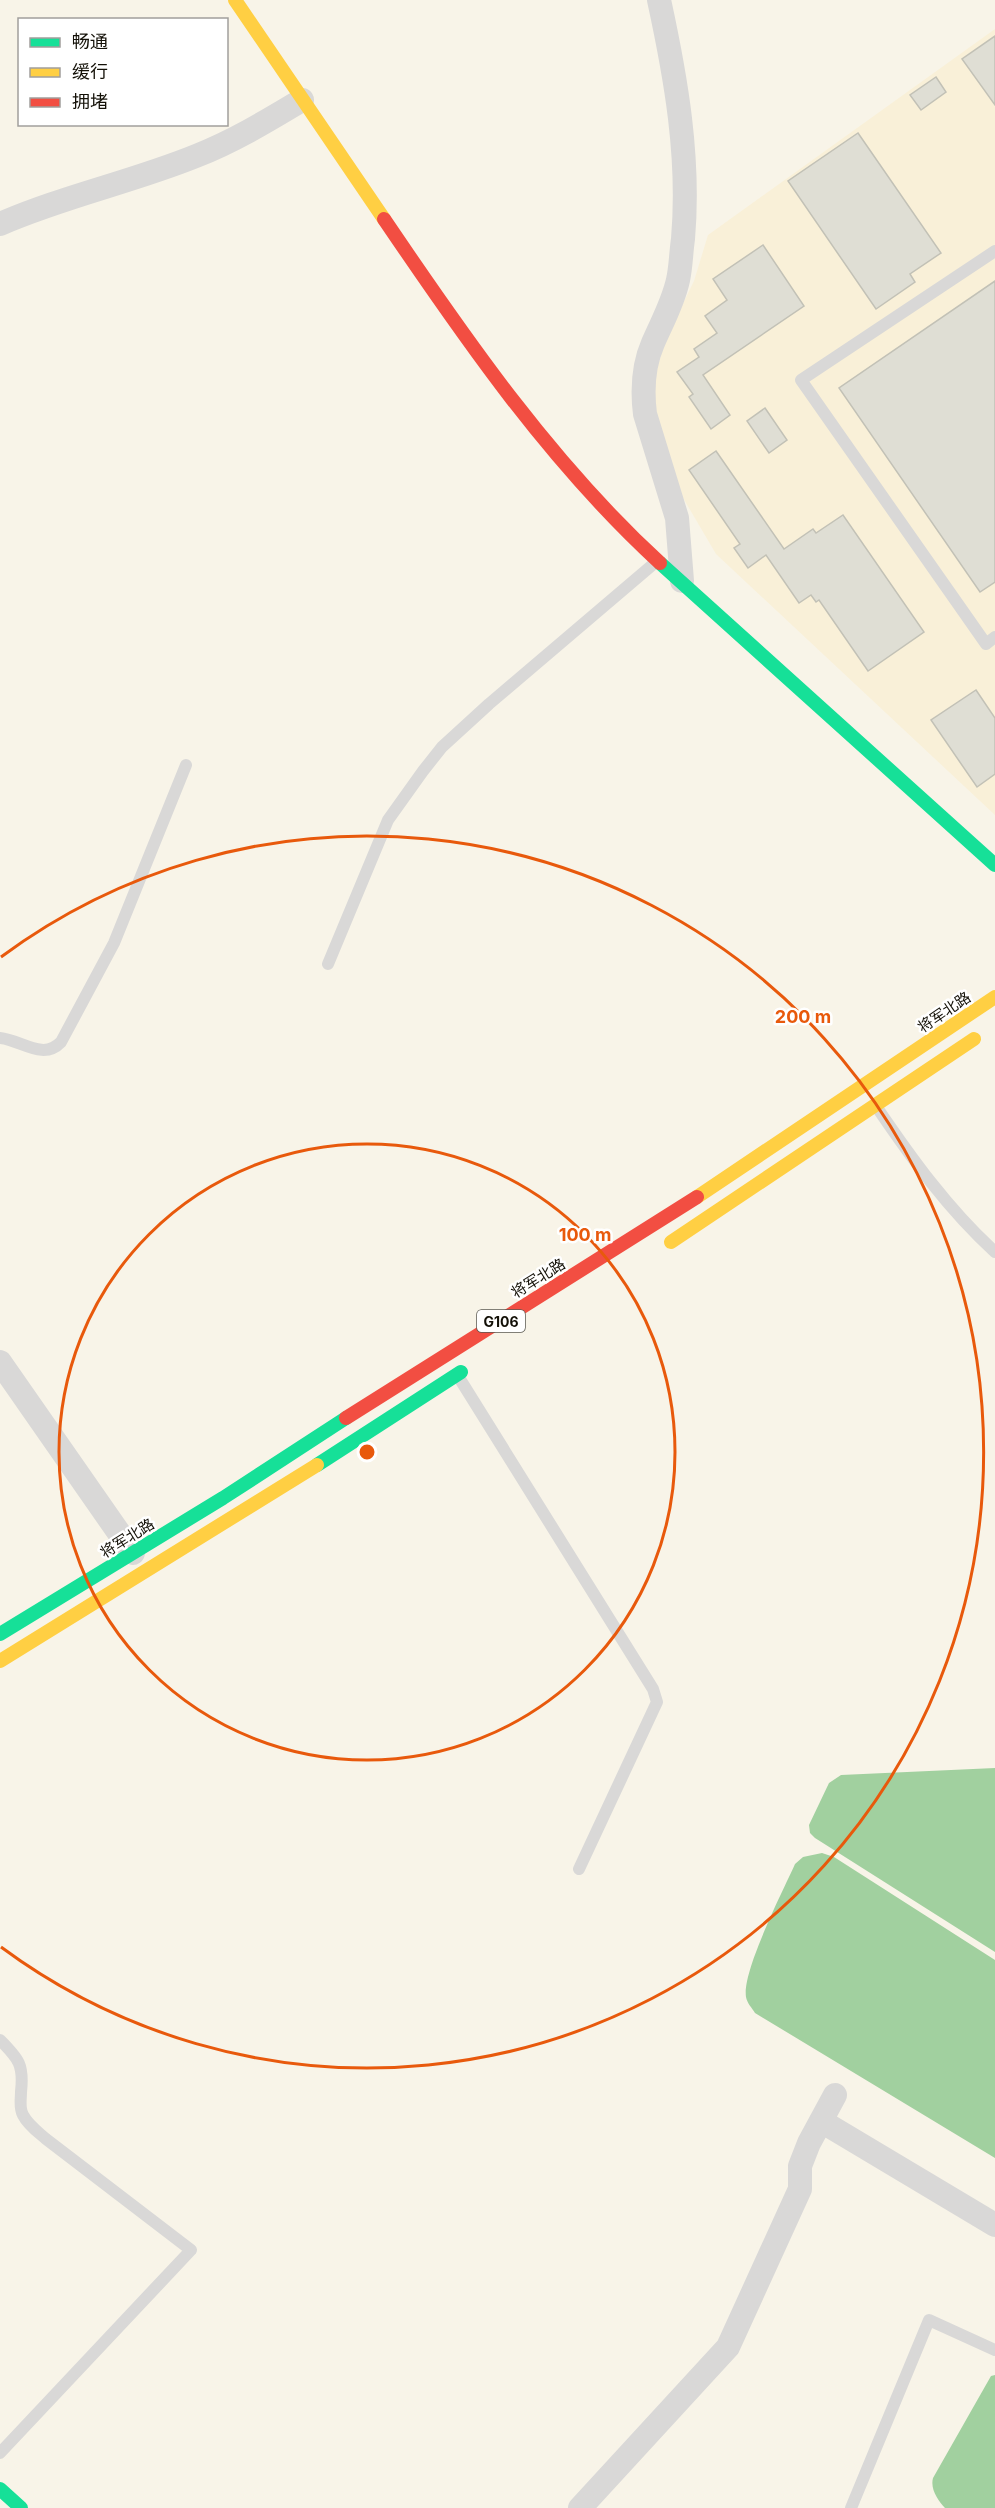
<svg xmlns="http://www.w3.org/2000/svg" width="995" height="2508" font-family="Inter,'Noto Sans SC',sans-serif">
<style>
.built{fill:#f9f0d8}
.water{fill:#a1d09f}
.building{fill:#dfded4;stroke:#c2c1b6;stroke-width:1.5}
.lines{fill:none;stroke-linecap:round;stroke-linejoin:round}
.lane{stroke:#d9d8d7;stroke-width:12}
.street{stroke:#d9d8d7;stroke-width:24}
.fast{stroke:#16e098;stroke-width:14}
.slow{stroke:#ffcf43;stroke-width:14}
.jam{stroke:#f24e42;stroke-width:14}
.ring{fill:none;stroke:#e8590c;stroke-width:3}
.labels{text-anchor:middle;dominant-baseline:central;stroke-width:5;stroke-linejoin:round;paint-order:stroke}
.shield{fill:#fff;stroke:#5a5851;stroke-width:1.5}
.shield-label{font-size:14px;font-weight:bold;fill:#131007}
.street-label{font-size:15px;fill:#131007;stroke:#fff}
.centre{fill:#e8590c;stroke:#fff;stroke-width:3}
.ring-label{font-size:18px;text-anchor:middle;font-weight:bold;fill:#e8590c;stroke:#fff;stroke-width:5;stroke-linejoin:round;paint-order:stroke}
</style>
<rect width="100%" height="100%" fill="#f8f4e8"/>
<!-- built -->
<path class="built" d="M995 29V815L716 554 679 491 653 403V384L665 340 694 281 708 235Z"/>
<!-- water -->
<path class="water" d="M995 1768V1952L815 1838 810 1833 809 1825 829 1783 841 1775Z
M822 1853 834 1857 995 1960V2158L755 2013C752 2008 747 2003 746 1997 742 1971 783 1891 795 1864L803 1857Z
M995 2375V2508H945C938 2500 930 2489 933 2478L991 2376Z"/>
<!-- building -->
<path class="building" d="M995 36V105L962 59Z
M936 77 946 92 921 110 910 95Z
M858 133 941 253 910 274 915 282 876 309 788 181Z
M763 245 804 306 703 375 730 415 711 429 689 397 693 394 677 372 699 357 694 349 717 333 705 316 727 300 713 279Z
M995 281V582L980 592 839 388Z
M765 408 787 440 769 453 747 421Z
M716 451 784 549 813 529 816 533 843 515 924 632 868 671 819 600 816 602 811 595 799 603 766 555 748 568 734 548 740 544 689 470Z
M976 690 995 718V774L977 787 931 720Z"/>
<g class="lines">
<!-- lane -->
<path class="lane" d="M995 251 801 380 986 644 995 637
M328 964 388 820 423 771 442 747 489 704 657 561
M0 1038C21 1040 43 1061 61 1042L114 943 186 765
M876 1106C912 1159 948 1209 995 1252
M458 1376 653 1689 657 1702 579 1869
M0 2040C19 2059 24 2065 21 2092 21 2100 19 2108 23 2115 28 2125 38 2132 46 2139L191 2250 0 2453
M851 2508 929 2320 995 2350"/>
<!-- street -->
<path class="street" d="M659 0C676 78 690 158 683 239 681 252 681 267 678 280 673 303 662 322 653 343 643 366 642 390 645 414L677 518 682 581
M0 224C64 196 132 182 196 156 234 141 267 121 302 100
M0 1362 133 1553
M821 2121 995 2225
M580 2508 728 2347 800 2189V2166L809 2143 835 2095"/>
<!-- fast -->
<path class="fast" d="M660 563 995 865
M317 1465 461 1372
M0 1634 223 1498 346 1418
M0 2489 21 2508"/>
<!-- slow -->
<path class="slow" d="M235 0 384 219
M697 1197 995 997
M671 1242 974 1039
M0 1661 317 1465"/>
<!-- jam -->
<path class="jam" d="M384 219C466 340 551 463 660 563
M346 1418 697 1197"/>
</g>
<!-- distance rings -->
<g class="ring">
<circle cx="367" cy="1452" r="308"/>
<path d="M1 957A616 616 0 1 1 1 1947"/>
</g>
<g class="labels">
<!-- shield labels -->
<rect class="shield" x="477" y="1310" width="48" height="22" rx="4.5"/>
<g class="shield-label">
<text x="501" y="1321">G106</text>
</g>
<!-- street labels -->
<g class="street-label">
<text transform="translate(944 1012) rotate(-34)">将军北路</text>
<text transform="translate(538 1278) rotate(-32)">将军北路</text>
<text transform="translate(127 1538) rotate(-32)">将军北路</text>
</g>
</g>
<circle cx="367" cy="1452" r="9" class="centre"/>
<g class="ring-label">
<text x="803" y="1023">200 m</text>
<text x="585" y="1241">100 m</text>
</g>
<!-- legend -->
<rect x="18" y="18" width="210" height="108" fill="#ffffff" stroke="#a19f9c" stroke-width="1.5"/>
<rect x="30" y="38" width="30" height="9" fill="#16e098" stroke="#a19f9c" stroke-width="1.5"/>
<text x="72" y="48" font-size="18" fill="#131007">畅通</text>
<rect x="30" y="68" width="30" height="9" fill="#ffcf43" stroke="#a19f9c" stroke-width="1.5"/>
<text x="72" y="78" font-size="18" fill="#131007">缓行</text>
<rect x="30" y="98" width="30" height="9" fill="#f24e42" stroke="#a19f9c" stroke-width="1.5"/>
<text x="72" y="108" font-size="18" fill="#131007">拥堵</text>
</svg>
